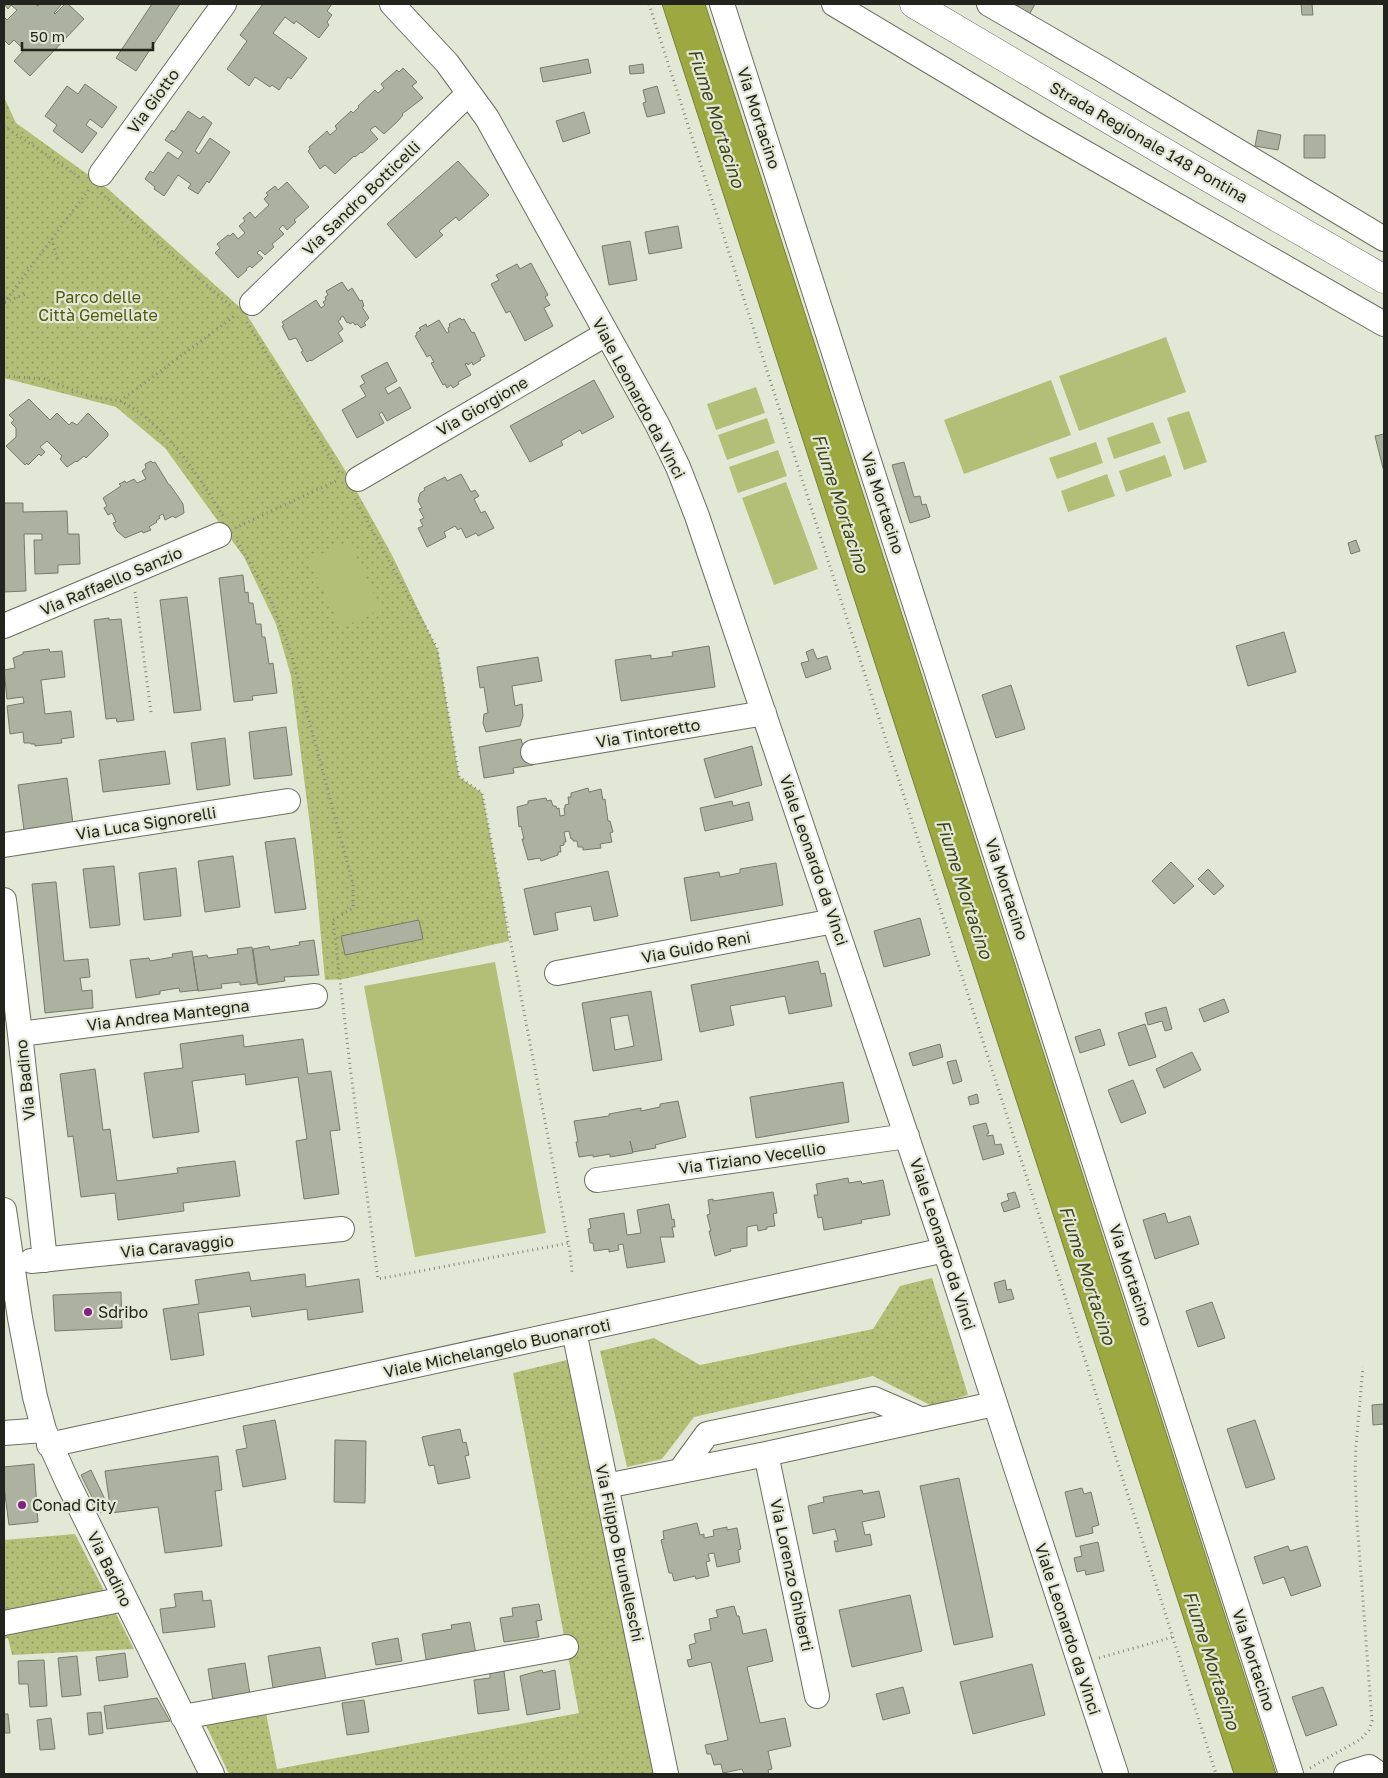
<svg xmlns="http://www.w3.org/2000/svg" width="1388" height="1778" font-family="'Golos Text',sans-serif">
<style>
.grass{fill:url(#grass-dots)}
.pitch{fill:#b3bf76}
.water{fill:#9ba940;stroke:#778136}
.building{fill:#adb19f;stroke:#777b6a;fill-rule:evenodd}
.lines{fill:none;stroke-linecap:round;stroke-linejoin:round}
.minor-casing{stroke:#6c6f5f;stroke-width:26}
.major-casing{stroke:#6c6f5f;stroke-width:29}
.path{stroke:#86887c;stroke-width:3;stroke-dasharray:1 4;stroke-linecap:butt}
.minor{stroke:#fff;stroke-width:24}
.major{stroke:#fff;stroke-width:28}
.poi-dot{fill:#852089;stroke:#e3e7d5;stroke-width:2}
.labels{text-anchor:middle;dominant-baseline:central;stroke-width:4.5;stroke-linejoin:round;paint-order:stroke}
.street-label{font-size:16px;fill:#23241d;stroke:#e3e7d5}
.park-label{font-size:16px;fill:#51590c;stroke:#e3e7d5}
.poi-label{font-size:16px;fill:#23241d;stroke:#e3e7d5;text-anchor:start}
.water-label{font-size:18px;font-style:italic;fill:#3f451b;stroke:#e3e7d5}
</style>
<defs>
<pattern id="grass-dots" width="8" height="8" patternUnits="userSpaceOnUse" patternTransform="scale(1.25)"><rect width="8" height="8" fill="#b3bf76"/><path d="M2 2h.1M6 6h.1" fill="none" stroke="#919b60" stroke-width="1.8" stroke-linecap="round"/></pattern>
</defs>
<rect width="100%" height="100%" fill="#e3e7d5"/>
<!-- grass -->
<path class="grass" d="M4 97 16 123 108 189 245 312 342 465 392 555 438 651 459 777 482 793 503 902 509 941 344 979 325 980 312 841 291 676 276 624 244 557 165 448 116 407 4 378Z
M932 1278 968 1395 932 1406 873 1376 694 1417 662 1459 627 1467 600 1351 654 1338 700 1365 873 1329 900 1286Z
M567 1360 656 1774H229L204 1721 265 1708 277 1769 579 1713 513 1373Z
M75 1534 134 1649 12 1655 8 1638 4 1639V1540Z"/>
<!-- pitch -->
<path class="pitch" d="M1166 337 1186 392 1079 431 1059 376Z
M1051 380 1071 435 964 474 944 420Z
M756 387 765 413 716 430 707 404Z
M1189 411 1207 462 1184 470 1167 418Z
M767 418 775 443 727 460 718 435Z
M1153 422 1161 443 1114 459 1107 438Z
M1096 442 1103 463 1057 479 1049 458Z
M778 450 787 476 738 493 729 467Z
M1165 455 1172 476 1126 492 1119 471Z
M1107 474 1115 496 1068 512 1061 491Z
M786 482 818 569 774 585 742 498Z
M349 541 381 609 341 628 309 560Z
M495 962 546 1233 415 1257 364 986Z"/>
<!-- water -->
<path class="water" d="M662 4H705L1276 1774H1234Z"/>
<!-- building -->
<path class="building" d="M4 4H35L38 6 40 4H62L54 13 55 14 65 4H68L84 19 30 76 14 61 24 50 14 40 9 45 4 40V17L7 20 17 10 11 5 8 9Z
M152 4H180L136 71 116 58Z
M263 4H332L327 11 332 15 327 22 329 25 319 38 296 21 294 24 285 17 273 33 307 58 291 79 288 77 279 90 272 85 270 87 255 77 249 86 227 69 247 41 240 35Z
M1019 4H1035L1029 15 1016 8Z
M1301 4H1312L1313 15H1302Z
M588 59 591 73 543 82 540 68Z
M643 64 644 73 630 74 629 66Z
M403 68 417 82 412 86 423 98 402 114 403 115 398 121 384 134 375 126 370 130 378 139 362 153 361 152 355 157 354 156 335 174 325 165 320 169 308 151 310 149 309 147 327 131 330 135 337 129 335 126 351 111 353 113 359 107 358 106 375 90 378 93 384 88 381 84 397 70 399 72Z
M85 84 117 107 102 128 90 119 86 125 97 133 82 153 53 131 57 125 45 116 67 86 78 94Z
M657 86 665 113 647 117 643 103 646 102 643 90Z
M188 111 200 119 203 116 212 123 195 151 199 154 210 138 230 152 209 183 207 181 198 194 188 188 191 184 178 175 164 196 154 189 155 187 145 179 150 171 153 173 168 152 178 159 183 152 165 140 172 130 174 132Z
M584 112 590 133 563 142 556 121Z
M1258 130 1281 135 1278 150 1255 146Z
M1304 135H1325V158H1304Z
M458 161 489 195 459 221 456 217 439 231 443 235 416 258 387 224Z
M287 182 309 207 294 220 296 222 287 230 283 225 279 229 284 234 272 244 274 247 265 255 260 250 257 253 263 258 252 268 250 266 246 269 247 270 238 278 215 253 220 248 217 244 228 235 230 236 233 233 238 239 245 233 239 226 245 221 243 218 250 212 255 218 269 205 264 199 268 195 266 193 275 186 278 190Z
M678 226 682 248 649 254 645 232Z
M630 241 637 280 609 285 602 246Z
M531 263 548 295 545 297 550 305 544 308 553 326 525 341 510 311 506 313 491 284 499 280 496 275 517 264 520 269Z
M342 282 348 291 352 288 360 301 362 300 364 306 362 307 369 318 364 323 366 325 361 328 357 324 355 325 353 322 350 324 349 322 347 323 343 316 340 318 341 319 338 321 343 329 338 333 343 341 311 361 310 360 307 362 301 352 303 351 296 338 289 340 282 326 284 325 282 322 316 300 321 308 325 305 323 302 326 300 325 297 328 295 326 291Z
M460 318 462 320 464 319 472 333 474 332 485 356 480 358 481 360 473 365 472 362 468 365 467 363 465 364 471 375 458 382 459 384 453 388 451 385 447 388 445 384 443 385 431 363 434 362 430 355 427 357 415 336 417 335 416 333 421 330 419 328 426 324 427 327 439 320 447 333 449 332 448 328 450 327 449 324Z
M387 362 397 381 385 388 388 394 400 387 411 408 387 421 382 412 379 414 384 423 357 438 342 410 366 396 360 386 365 383 361 376Z
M594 380 614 417 582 434 580 430 561 441 563 445 530 462 510 426Z
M29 399 50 420 57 413 69 425 72 422 77 425 88 413 108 433V436L86 458 84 456 77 462 76 461 67 467 60 459 62 456 47 441 40 447 45 452 41 456 39 454 28 465 27 463 25 465 6 446 16 437V428L11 423 14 420 9 415Z
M1384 434V472L1375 436Z
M151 461 153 463 155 462 169 485H170L179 498 183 504 184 513 175 518 173 516 165 520 163 514 159 516 160 518 156 521 157 522 149 527 151 530 143 533 142 531 125 538 117 531 113 523 116 522 112 513 108 515 104 508 107 506 103 498 121 486 119 484 125 481 126 483 134 479 137 483 146 479 142 471 146 468 145 464Z
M904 462 914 497 920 496 922 505 926 504 930 517 910 523 892 465Z
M461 474 471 492 475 490 479 496 474 499 481 513 485 511 494 528 478 536 476 533 466 538 461 528 458 530 455 526 444 532 446 537 427 547 418 528 423 526 420 520 424 518 419 509 422 508 418 501 420 493 425 490 424 488 445 477 447 481Z
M4 503H23V512L67 511 68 534H79L80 564 58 565V573L35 574 34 540H42V534H24L26 591 4 592Z
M1356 540 1360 551 1351 554 1348 543Z
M243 575 245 593 248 592 249 603H253L256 624H261L262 637H265L269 664 273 663 277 693 252 696 253 700 234 702 219 578Z
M187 597 201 710 174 713 160 600Z
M109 618V620L121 619 134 720 117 722 116 718 106 719 94 620Z
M1284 632 1296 672 1248 686 1236 646Z
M709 646 715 687 621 701 615 660 651 655V659L673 656 672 652Z
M49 649 50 652 62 651 65 677 41 680 45 714 71 711 74 737 61 739 62 743 35 746V744H31L30 743H24L23 732 10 734 7 706 24 703 23 697 7 699 4 670 15 668 13 658 23 654V652Z
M813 649 817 659 827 656 831 669 806 678 801 663 809 661 806 652Z
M538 657 542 681 512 686 515 706 522 704 523 716 520 726 486 732 483 723 484 714 488 713 484 687 480 688 477 667Z
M1011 685 1025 729 996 738 982 695Z
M286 727 292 775 254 779 249 732Z
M225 738 230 785 197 790 191 743Z
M521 739 523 746 529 745 533 765 513 768 514 773 484 778 479 747Z
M752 746 762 785 715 798 704 759Z
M165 751 170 784 103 792 99 760Z
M67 778 73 824 24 830 18 785Z
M588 788 589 792 601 789 603 800 605 799 608 821H610L613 832 610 833 612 842 600 844 601 848 583 850V847H578L577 841H573V839H571L569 831 564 832 566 842H564V845L560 846 561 852H558V855L541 861 540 858 528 860 522 839H524L521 826 519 827 517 807 528 804V801L546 798 547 801 551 800 553 806H556L557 809 559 808 560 816 565 815 564 808H565V805L569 804 568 797H571V793Z
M732 801 733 806 749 802 753 820 705 831 700 808Z
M295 838 306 909 275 913 265 842Z
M233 856 240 907 205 912 198 861Z
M1171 862 1194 886 1174 904 1152 881Z
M776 863 783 905 691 921 684 878 719 872 720 877 740 873V869Z
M114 866 120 925 90 928 83 869Z
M176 868 181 916 144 920 139 873Z
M1208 869 1224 886 1214 895 1198 879Z
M608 871 618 916 594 921 591 906 555 913 558 930 534 935 524 889Z
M56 882 64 961 88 959 90 977 80 978 82 991 92 990 93 1008 45 1013 32 884Z
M920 918 930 955 884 967 874 931Z
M419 920 423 939 345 955 341 936Z
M314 940 319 975 284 977 285 981 258 985 253 949 269 946 270 950 300 945 299 942Z
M252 947 257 983 240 985V982L221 984 222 988 198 991 193 957 207 955 208 958 238 954 237 949Z
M192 951 198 990 180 992 179 988 160 991V994L136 998 130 960 149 958 150 961 173 957 172 954Z
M818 961 821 974 825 973 832 1006 789 1014 785 996 730 1006 734 1025 700 1032 691 985Z
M651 991 662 1060 593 1071 582 1003ZM628 1015 634 1046 615 1050 610 1018Z
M1224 999 1229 1012 1204 1022 1199 1009Z
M1166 1007 1172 1029 1165 1031 1162 1021 1148 1025 1145 1013Z
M1145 1024 1156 1057 1129 1066 1118 1033Z
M1100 1029 1105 1045 1080 1053 1075 1037Z
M243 1035 244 1047 303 1039 308 1074 331 1071 340 1130 330 1131 339 1194 304 1199 296 1141 307 1139 298 1077 246 1085 245 1074 192 1081 199 1132 153 1138 144 1073 183 1068 180 1044Z
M940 1044 943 1057 913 1066 909 1053Z
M1192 1052 1201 1070 1164 1088 1156 1069Z
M956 1060 962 1081 953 1084 947 1062Z
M95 1069 103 1130 110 1129 117 1181 178 1173 177 1168 235 1161 240 1196 183 1203 184 1211 118 1220 115 1193 81 1197 73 1136 68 1137 60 1074Z
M1133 1080 1146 1113 1121 1123 1108 1090Z
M843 1082 849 1122 756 1138 750 1097Z
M977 1094 979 1103 970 1105 968 1097Z
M678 1101 686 1137 655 1145 656 1148 633 1152 630 1141 633 1153 610 1157V1154L593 1157V1155L579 1157 576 1142H578L574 1121 609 1116V1114L641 1108V1111L660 1107V1104Z
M986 1123 989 1133 987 1134V1136L993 1135 995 1145 1001 1144 1004 1154 983 1160 973 1126Z
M848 1178 849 1183 861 1181 862 1184 883 1180 890 1215 861 1220 862 1223 824 1230 822 1217 818 1218 814 1195H818L816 1184Z
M773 1192 777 1213 773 1214 775 1226 767 1227V1229L758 1231 757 1225 747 1227V1246L730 1249 731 1251 715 1256 709 1231H711L707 1215 710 1214 708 1200 713 1199V1201Z
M1015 1192 1020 1207 1004 1212 1001 1203 1009 1200 1007 1194Z
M669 1204 672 1220 674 1219 675 1227H672L674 1237H660L665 1262 627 1268 623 1244 618 1245 619 1250 609 1252V1249L594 1251 593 1243H590L588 1229 591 1228 589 1219 624 1213 627 1235 641 1233 637 1210Z
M1165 1213 1168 1223 1190 1216 1199 1244 1155 1259 1143 1220Z
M249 1272 251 1281 305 1274 306 1287 359 1279 363 1312 308 1320 307 1309 252 1317 250 1306 198 1313 204 1355 171 1360 163 1309 199 1304 195 1280Z
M1005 1280 1007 1290 1011 1289 1014 1299 999 1303 994 1283Z
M121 1292 122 1328 55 1331 53 1295Z
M1212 1302 1225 1338 1198 1347 1186 1311Z
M1384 1404V1424L1373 1425 1372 1405Z
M275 1420 286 1479 243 1487 236 1450 247 1448 243 1426Z
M1255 1420 1275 1479 1246 1488 1227 1429Z
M460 1429 463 1443 466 1442 469 1455 465 1456 470 1478 438 1484 434 1465 429 1466 422 1437Z
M335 1440 366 1441 365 1503 334 1502Z
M218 1456 222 1490 215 1491 222 1546 165 1553 158 1507 111 1513 105 1471Z
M34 1464 38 1522 9 1525 4 1487V1467Z
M91 1470 109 1508 100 1513 81 1475Z
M959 1478 993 1637 954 1645 920 1486Z
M1082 1488 1084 1494 1091 1492 1099 1525 1092 1527 1093 1533 1076 1537 1065 1492Z
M862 1490 863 1494 879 1491 885 1517 862 1522 865 1535 870 1534 872 1545 836 1552 834 1541H838L835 1529 813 1534 808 1506 824 1502 823 1497Z
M697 1523 700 1535 704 1534V1538L714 1536 713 1530 727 1527V1530L737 1528 741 1549 738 1550 740 1562 717 1567 714 1553 708 1554 710 1561 706 1562 709 1576 696 1579 695 1576 674 1581 672 1573H669L661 1540 664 1539 663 1531Z
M1098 1542 1104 1571 1086 1575 1085 1570 1077 1572 1074 1558 1082 1556 1080 1546Z
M1288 1546 1290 1551 1307 1546 1321 1586 1291 1596 1284 1577 1263 1584 1254 1557Z
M202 1591 203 1601 211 1600 215 1627 163 1633 160 1609 176 1607 174 1594Z
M910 1595 922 1651 852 1667 839 1610Z
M539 1604 542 1620 536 1621 539 1637 504 1642 500 1618 513 1616 512 1608Z
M734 1606 737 1616H739L743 1634 766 1629 773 1661 747 1667 760 1723 785 1718 791 1746 768 1751 772 1769 768 1770 769 1774H744L742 1769 723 1773 721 1764 714 1765 711 1754H707L705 1745 728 1740 711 1662 689 1667 687 1660 692 1659 689 1645 696 1643 694 1634 711 1630 709 1619 718 1617 716 1610Z
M470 1622 476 1654 427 1665 422 1634 452 1629 451 1625Z
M398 1638 402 1661 376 1665 372 1643Z
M320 1647 327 1685 274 1694 268 1656Z
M125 1653 128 1677 99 1681 96 1657Z
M77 1656 81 1695 62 1697 58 1658Z
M44 1660 47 1706 30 1707 28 1684H19L18 1661Z
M245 1663 250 1695 213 1701 208 1669Z
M1032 1664 1045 1715 973 1734 960 1682Z
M542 1670 543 1673 555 1670 560 1709 527 1715 520 1676Z
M504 1671 509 1710 478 1714 474 1680 490 1678V1673Z
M903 1687 910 1713 883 1720 876 1694Z
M1323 1687 1337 1725 1306 1736 1292 1697Z
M157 1698 170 1721 107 1729 104 1706Z
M364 1700 369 1732 347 1735 342 1703Z
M101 1712 103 1733 89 1735 87 1713Z
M4 1714H8L10 1733H4Z
M51 1718 55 1749 40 1750 37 1720Z"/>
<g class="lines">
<defs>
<path id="minor" d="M392 4 447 63 487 118 657 424 678 467 697 516 945 1250 1116 1774
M722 4 1291 1774
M834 4 1040 127 1384 324
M989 4 1101 69 1384 239
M101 174 224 4
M252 303 469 93
M358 479 606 334
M4 626 219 535
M533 752 764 713
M4 845 288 801
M4 900 20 1034 45 1260
M557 973 834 921
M20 1034 315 996
M597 1180 907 1136
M4 1210 20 1318 35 1397 44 1430 67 1481 212 1774
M31 1261 342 1229
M574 1331 666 1774
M4 1433 44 1430
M49 1445 945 1250
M766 1454 817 1696
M680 1471 707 1434 874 1399 920 1419
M606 1486 766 1454 994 1404
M4 1623 125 1599
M183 1717 566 1647
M1346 1774 1369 1767 1379 1774"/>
<path id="major" d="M914 4 1188 166 1384 279"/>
</defs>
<!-- minor casing -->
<use href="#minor" class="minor-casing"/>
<!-- major casing -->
<use href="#major" class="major-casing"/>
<!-- path -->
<path class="path" d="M649 4 1064 1293 1216 1774
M4 126 82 179
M101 193 232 307
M52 239 58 262
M5 302 25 294
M4 303 90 188
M247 322 339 472
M4 376 44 379 89 396 120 401 236 315
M120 401C162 420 199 476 223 516
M355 499 437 648 459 777 482 793 570 1252 572 1272
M235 528 338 480
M237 541 269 596 291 653 353 884V908L333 920 350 1066 378 1279 569 1243
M135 592 151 712
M1099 1658 1173 1637
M1310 1768 1361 1739 1369 1730 1372 1721 1357 1521 1355 1474 1356 1446 1363 1367"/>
<!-- minor -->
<use href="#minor" class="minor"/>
<!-- major -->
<use href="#major" class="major"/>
</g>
<!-- markers -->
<g class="poi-dot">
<circle cx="88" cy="1312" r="5"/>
<circle cx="22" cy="1505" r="5"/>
</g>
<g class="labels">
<!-- street labels -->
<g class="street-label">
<text transform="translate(153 101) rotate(-54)">Via Giotto</text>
<text transform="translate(759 118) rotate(72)">Via Mortacino</text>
<text transform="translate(1149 142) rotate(30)">Strada Regionale 148 Pontina</text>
<text transform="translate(361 198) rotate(-44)">Via Sandro Botticelli</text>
<text transform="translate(639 398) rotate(62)">Viale Leonardo da Vinci</text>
<text transform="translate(482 406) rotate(-30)">Via Giorgione</text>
<text transform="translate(883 503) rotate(72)">Via Mortacino</text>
<text transform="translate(111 581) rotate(-23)">Via Raffaello Sanzio</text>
<text transform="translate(648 733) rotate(-10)">Via Tintoretto</text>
<text transform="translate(146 823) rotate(-9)">Via Luca Signorelli</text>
<text transform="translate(814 860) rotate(71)">Viale Leonardo da Vinci</text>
<text transform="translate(1007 889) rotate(72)">Via Mortacino</text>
<text transform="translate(696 947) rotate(-11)">Via Guido Reni</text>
<text transform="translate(168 1015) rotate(-7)">Via Andrea Mantegna</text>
<text transform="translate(25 1080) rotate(-96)">Via Badino</text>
<text transform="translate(752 1158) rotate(-8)">Via Tiziano Vecellio</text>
<text transform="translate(943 1244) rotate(72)">Viale Leonardo da Vinci</text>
<text transform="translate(177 1246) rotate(-6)">Via Caravaggio</text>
<text transform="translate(1131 1275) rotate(72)">Via Mortacino</text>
<text transform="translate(497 1348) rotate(-12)">Viale Michelangelo Buonarroti</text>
<text transform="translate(620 1553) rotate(78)">Via Filippo Brunelleschi</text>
<text transform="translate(110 1569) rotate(64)">Via Badino</text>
<text transform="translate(792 1575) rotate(78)">Via Lorenzo Ghiberti</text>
<text transform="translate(1068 1629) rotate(72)">Viale Leonardo da Vinci</text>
<text transform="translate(1254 1660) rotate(72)">Via Mortacino</text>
</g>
<!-- park labels -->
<g class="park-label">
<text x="98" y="297">Parco delle<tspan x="98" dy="18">Città Gemellate</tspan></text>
</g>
<!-- poi labels -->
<g class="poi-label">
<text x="98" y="1312">Sdribo</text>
<text x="32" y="1505">Conad City</text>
</g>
<!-- water labels -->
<g class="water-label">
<text transform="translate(717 118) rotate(72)">Fiume Mortacino</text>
<text transform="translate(841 503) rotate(72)">Fiume Mortacino</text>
<text transform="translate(965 889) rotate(72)">Fiume Mortacino</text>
<text transform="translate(1088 1275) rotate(72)">Fiume Mortacino</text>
<text transform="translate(1212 1660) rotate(72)">Fiume Mortacino</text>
</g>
</g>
<!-- border -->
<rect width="1388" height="1778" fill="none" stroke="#23241d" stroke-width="10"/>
<!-- scale -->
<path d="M22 42v8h131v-8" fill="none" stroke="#23241d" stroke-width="2.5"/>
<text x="30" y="42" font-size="15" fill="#23241d" stroke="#e3e7d5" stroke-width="4" paint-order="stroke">50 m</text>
</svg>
